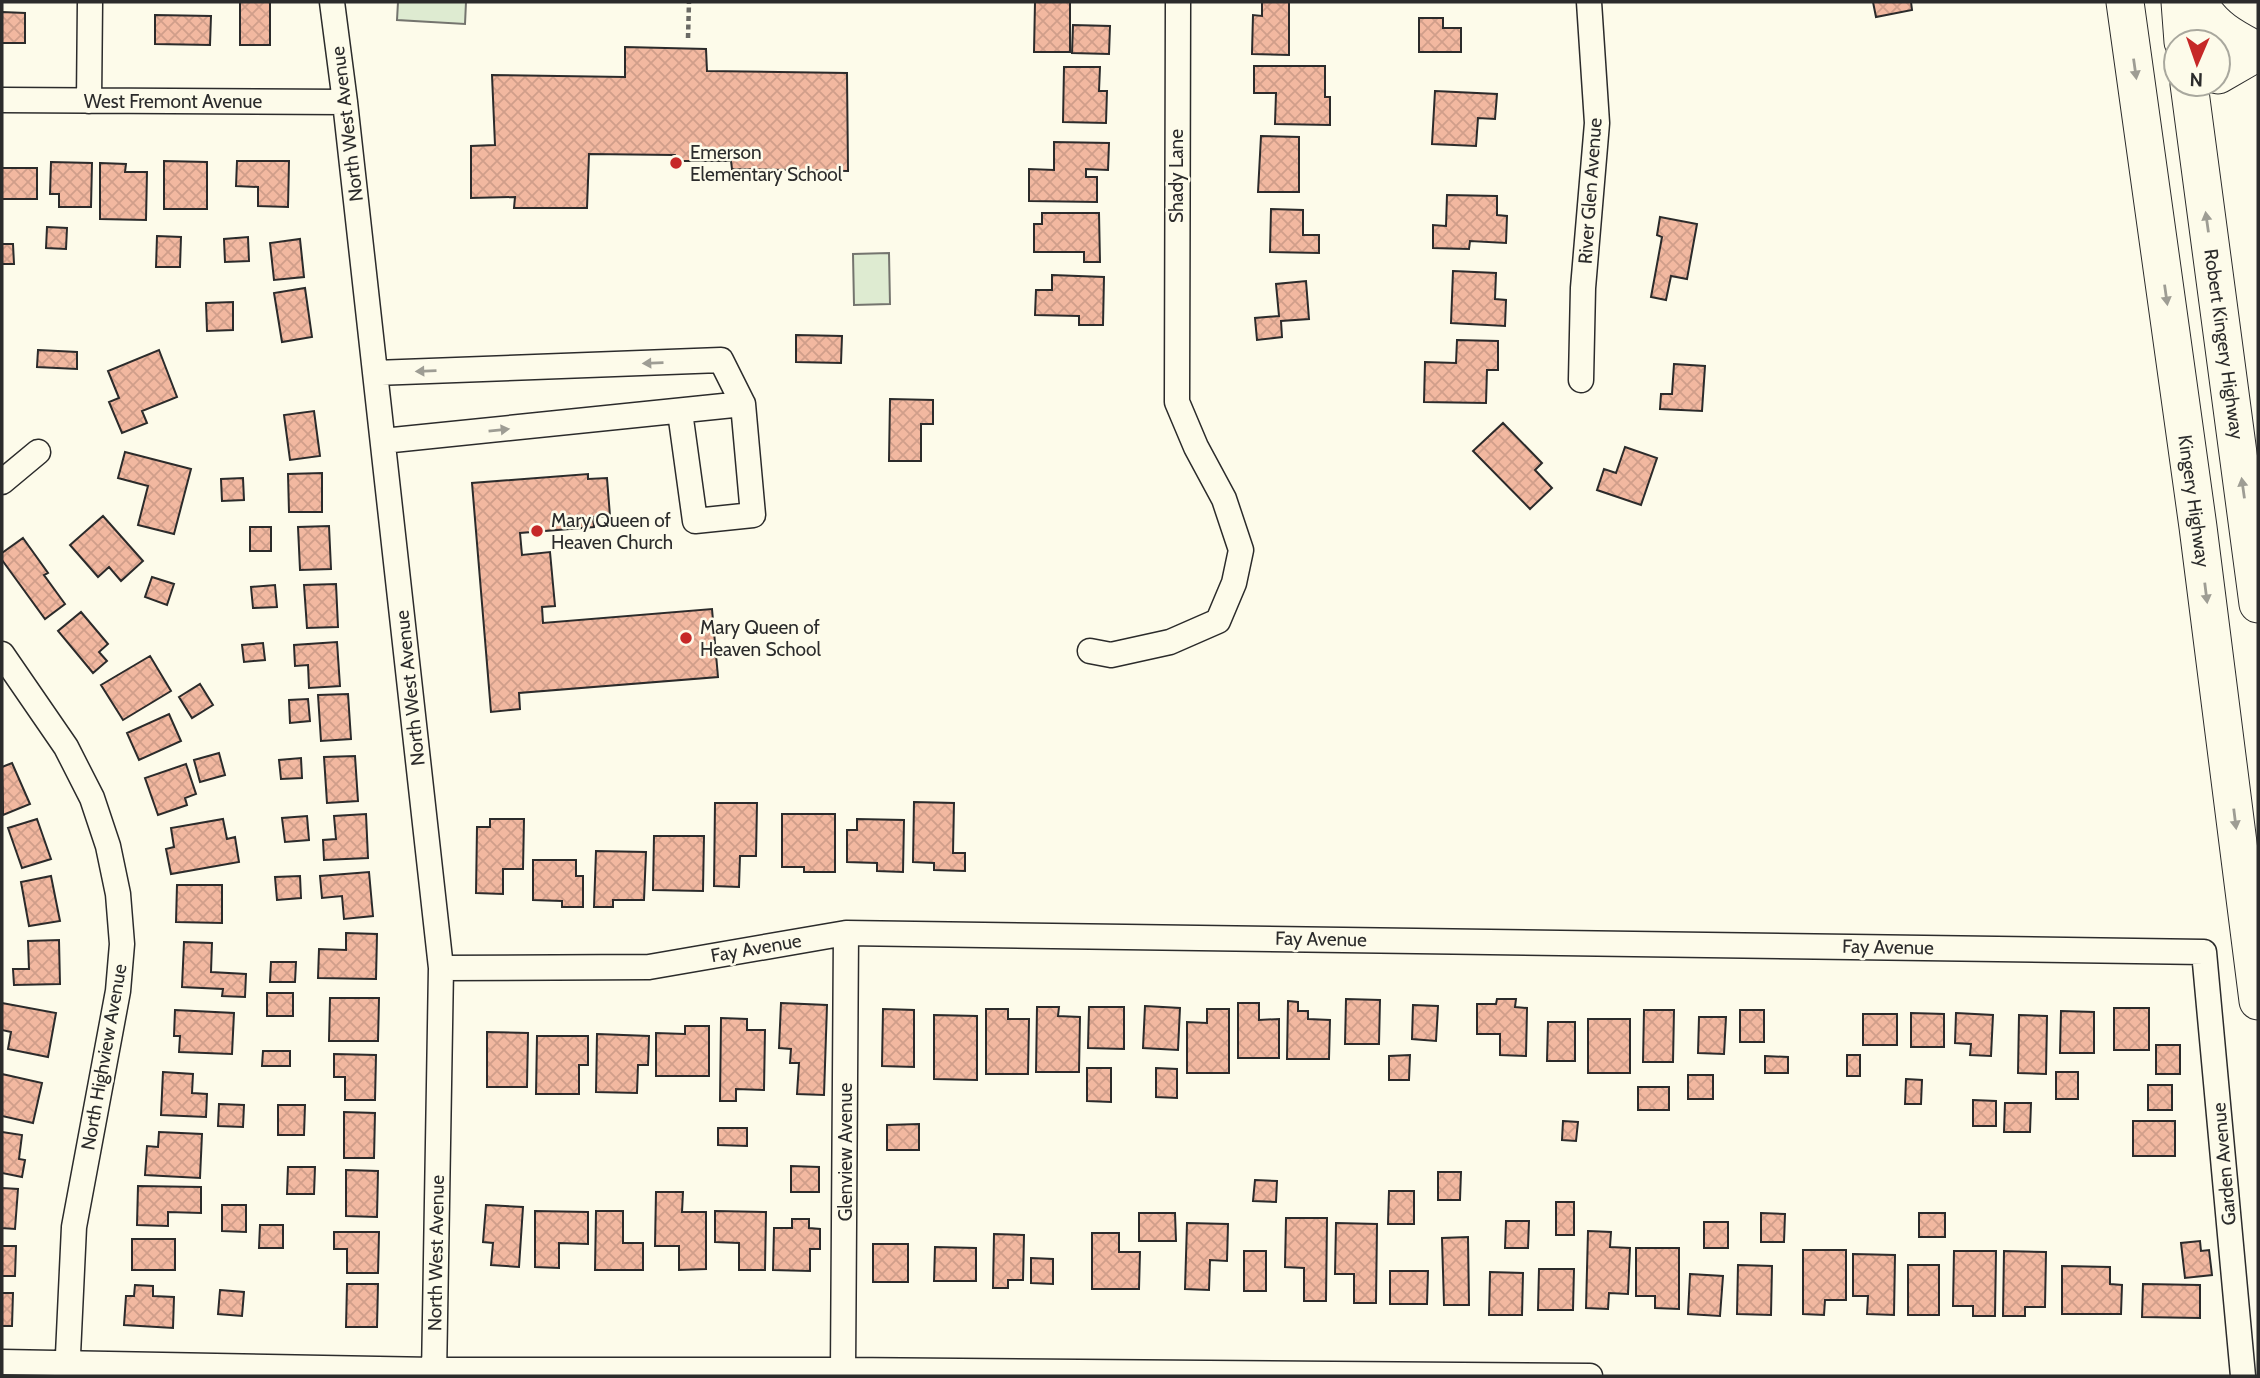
<svg xmlns="http://www.w3.org/2000/svg" width="2260" height="1378" font-family="Cabin,sans-serif">
<style>
.green{fill:#deebd1;stroke:#74746e;stroke-width:2}
.building{fill:url(#building-cross-hatch);stroke:#2b2b2b;stroke-width:2}
.lines{fill:none;stroke-linecap:round;stroke-linejoin:round}
.minor-casing{stroke:#2b2b2b;stroke-width:27}
.highway-casing{stroke:#2b2b2b;stroke-width:39}
.path{stroke:#6a6964;stroke-width:4.5;stroke-dasharray:5 3.5;stroke-linecap:butt}
.minor{stroke:#fdfbea;stroke-width:24}
.highway{stroke:#fdfbea;stroke-width:37}
.oneway{fill:#9e9d94}
.poi-dot{fill:#c62828;stroke:#fdfbea;stroke-width:2.5}
.labels{text-anchor:middle;dominant-baseline:central;stroke-width:5;stroke-linejoin:round;paint-order:stroke}
.street-label{font-size:19px;fill:#2b2b2b;stroke:#fdfbea}
.poi-label{font-size:19px;fill:#2b2b2b;stroke:#fdfbea;text-anchor:start}
</style>
<defs>
<pattern id="building-cross-hatch" width="8" height="8" patternUnits="userSpaceOnUse" patternTransform="scale(1.75)"><rect width="8" height="8" fill="#f2b8a0"/><path d="M0 0l8 8M0 8l8-8" fill="none" stroke="#d09e8a"/></pattern>
</defs>
<rect width="100%" height="100%" fill="#fdfbea"/>
<!-- green -->
<path class="green" d="M398 2H466L465 24 397 20Z
M889 253 890 304 854 305 853 254Z"/>
<!-- building -->
<path class="building" d="M240 2H270V45H240Z
M1035 2H1070V52H1034Z
M1262 2H1289V55L1252 54 1253 15 1262 16Z
M1873 2H1911L1912 10 1876 17Z
M2 12 25 13V43H2Z
M155 15 211 16 210 45 155 44Z
M1419 18H1443V28H1461V52H1419Z
M1073 25 1110 26 1109 54 1072 53Z
M625 47 706 49 707 71 847 73 848 171 732 169 731 161H675V155L589 154 587 208H514L515 197 471 198V146L495 145 492 75 625 77Z
M1254 66H1325V97H1330V125L1275 124 1276 93H1254Z
M1064 67H1100L1099 91H1107L1106 123 1063 122Z
M1435 91 1497 94 1495 119 1478 118 1476 146 1432 144Z
M1261 136 1299 137V192H1258Z
M1054 142 1109 143 1108 170 1086 169V177H1097V202L1029 201V169L1054 170Z
M164 161 207 162V209H164Z
M237 161H289L288 207 258 206V187L236 186Z
M51 162 92 163 91 207H59V194H50Z
M100 163 126 164 125 172H147L146 220 100 219Z
M2 168H37V199H2Z
M1447 195 1497 196V215L1507 216 1506 243 1470 241 1469 249 1433 248V225L1446 226Z
M1271 209 1303 210V235H1319V253L1270 252Z
M1042 213H1099L1100 262H1084V252H1034V224H1042Z
M1660 217 1697 224 1687 279 1671 276 1666 300 1651 297 1662 237 1657 235Z
M47 227 67 228 66 249 46 248Z
M157 236 181 237 180 267H156Z
M248 237 249 261 225 262 224 239Z
M300 239 304 277 274 280 270 243Z
M2 244H13L14 264H2Z
M1453 271 1496 273 1495 299 1506 300 1505 326 1451 323Z
M1052 275 1104 277 1103 325H1079V316L1035 315 1036 290H1052Z
M1306 281 1309 319 1281 321 1282 337 1257 340 1255 318 1279 316 1276 284Z
M305 288 312 337 282 342 274 293Z
M233 302V330L207 331 206 303Z
M796 335 842 336 841 363 796 362Z
M1457 340 1498 341V370H1487L1486 403 1424 402 1425 362 1456 363Z
M38 350 77 352V369L37 367Z
M159 350 177 397 142 411 147 423 122 433 109 402 119 398 108 371Z
M1674 364 1705 366 1702 411 1660 409 1661 394H1672Z
M890 399 933 400V424H921V461H889Z
M314 411 320 456 290 460 284 415Z
M1503 423 1542 463 1535 470 1552 488 1530 509 1473 451Z
M1625 447 1657 458 1641 505 1597 490 1604 469 1616 473Z
M125 452 191 469 174 534 138 525 148 486 118 478Z
M322 473V512H289L288 474Z
M588 474V479L607 478 610 516 593 517 594 527 520 533 522 555 550 552 555 606 542 607 543 623 712 609 718 677 519 693 520 709 491 712 472 483Z
M243 478 244 500 222 501 221 479Z
M103 516 143 561 121 581 109 567 98 577 70 545Z
M329 526 331 569 300 570 298 527Z
M250 527H271V551H250Z
M23 538 48 573 44 575 65 604 45 619 2 560V553Z
M152 577 174 584 167 605 145 597Z
M336 584 338 627 307 628 304 585Z
M275 585 277 607 253 608 251 587Z
M81 612 108 644 99 652 107 661 93 673 58 631Z
M337 642 340 686 309 688 308 665 295 666 294 645Z
M263 643 265 660 244 662 242 645Z
M150 656 171 691 123 720 101 685Z
M200 684 213 705 192 718 179 697Z
M348 694 351 739 321 741 318 695Z
M308 699 310 721 290 723 289 700Z
M169 714 181 741 139 760 127 733Z
M219 753 225 775 200 782 194 760Z
M355 756 358 801 327 803 324 757Z
M301 758 302 778 281 779 279 760Z
M12 763 30 804 3 815 2 767Z
M186 764 196 794 185 798 187 805 158 815 145 778Z
M914 802 954 803 953 853H965V871L934 870V863L913 862Z
M715 803H757L756 856H740L739 887 714 886Z
M366 814 368 858 324 860 323 840 336 839 334 816Z
M782 814H835V872H804V867H782Z
M307 816 309 840 285 842 282 818Z
M37 819 51 859 22 868 8 828Z
M223 819 227 839 235 837 239 862 171 874 166 849 174 847 171 828Z
M490 819H524L523 869H503V894L476 893 477 827H490Z
M857 819 904 820 903 872 877 871V863L847 862V830H857Z
M654 836H704L703 891 653 890Z
M596 851 646 852 644 900H613V907H594Z
M533 860H576V876H583V907H562V901L533 900Z
M369 872 373 916 344 919 342 896 322 898 320 876Z
M51 876 60 921 29 926 21 882Z
M300 876 301 898 277 900 275 877Z
M177 885H222V923L176 922Z
M346 933 377 934 376 979 318 978 319 949 346 950Z
M59 940 60 984 14 985 13 969H29L28 941Z
M184 942 212 943 211 972 246 974 245 997 222 996 223 989 182 987Z
M271 962H296L295 982H270Z
M267 993H293V1016H267Z
M330 998H379L378 1041H329Z
M1346 999 1380 1000 1379 1044H1345Z
M1497 999H1516L1515 1007 1527 1008 1526 1056 1500 1055V1034H1477V1004H1496Z
M1288 1001 1298 1002V1011H1308V1019L1330 1020 1329 1059H1287Z
M2 1003 56 1013 48 1057 8 1049 11 1032 2 1030Z
M781 1003 827 1005 824 1095 797 1094 799 1063H790L791 1049 779 1048Z
M1238 1003H1259V1020L1279 1019V1058H1238Z
M1413 1005 1438 1006 1436 1041 1412 1039Z
M1145 1006 1180 1008 1178 1050 1143 1048Z
M1037 1007H1059L1058 1016 1080 1017 1079 1072H1036Z
M1089 1007H1124V1049L1088 1048Z
M2114 1008H2149V1050H2114Z
M883 1009 914 1010V1067L882 1066Z
M986 1009H1008V1019H1029L1028 1074H986Z
M1207 1009H1229V1073H1187V1022L1207 1023Z
M175 1010 234 1013 232 1054 179 1052 180 1036H174Z
M1644 1010H1674L1673 1062H1643Z
M1740 1010H1764V1042H1740Z
M2061 1011 2094 1012V1053H2060Z
M1911 1013 1944 1014V1047H1911Z
M1956 1013 1993 1015 1991 1056 1970 1055 1971 1044 1955 1043Z
M1863 1014H1897V1045H1863Z
M934 1015 977 1016V1080L934 1079Z
M2019 1015 2047 1016 2046 1074 2018 1073Z
M1699 1017H1726L1724 1054 1698 1053Z
M721 1018 747 1019V1030H765L764 1090 736 1089V1101H720Z
M1588 1019H1630V1073H1588Z
M1548 1022H1575V1061H1547Z
M685 1026H709V1076H656V1033L685 1034Z
M487 1032 528 1033 527 1087H487Z
M597 1034 649 1036 648 1065H638L637 1093 596 1092Z
M537 1036H588V1065H579V1094H536Z
M2156 1045H2180V1074H2156Z
M263 1051H290V1066H262Z
M334 1054 376 1055 375 1100H345V1077H334Z
M1410 1055 1409 1080H1389V1056Z
M1847 1055H1860V1076H1847Z
M1765 1056 1788 1057V1073H1765Z
M1087 1068H1111V1102L1087 1101Z
M1156 1068 1177 1069V1098L1156 1097Z
M163 1072 193 1074 192 1093 207 1094 206 1117 161 1115Z
M2056 1072H2078V1099H2056Z
M2 1074 42 1083 33 1123 2 1116Z
M1688 1075H1713V1099H1688Z
M1906 1079 1922 1080 1921 1104H1905Z
M2148 1085H2172V1110H2148Z
M1638 1087H1669V1110H1638Z
M1973 1100 1996 1101V1126H1973Z
M2005 1103H2031L2030 1132H2004Z
M219 1104 244 1105 243 1127 218 1126Z
M278 1105H305L304 1135H278Z
M344 1112 375 1113 374 1158H344Z
M1563 1121 1578 1122 1576 1141 1562 1140Z
M2133 1121H2175V1156H2133Z
M919 1124V1150H887V1125Z
M718 1128H747V1146L718 1145Z
M2 1132 22 1135 19 1159 25 1160 22 1177 2 1173Z
M159 1132 202 1134 200 1178 145 1175 147 1146 158 1147Z
M791 1166 819 1167V1192H791Z
M288 1167H315L314 1194H287Z
M346 1170 378 1171 377 1217 346 1216Z
M1438 1172H1461L1460 1200H1438Z
M1255 1180 1277 1181 1276 1202 1253 1201Z
M138 1186 201 1187V1213L168 1212V1226L137 1225Z
M2 1188 18 1189 15 1229 2 1228Z
M1389 1191H1414V1224H1388Z
M656 1192H683L682 1212H706V1269L679 1270V1246H655Z
M1556 1202H1574V1235H1556Z
M222 1205H246V1232L222 1231Z
M486 1205 523 1207 519 1267 491 1265 493 1243 483 1242Z
M535 1211 588 1212V1244L559 1243V1268L535 1267Z
M596 1211H623V1243H643V1270H595Z
M715 1211 766 1212 765 1270H739V1243L715 1242Z
M1139 1213H1175L1176 1241H1139Z
M1761 1213 1785 1214 1784 1242H1761Z
M1919 1213H1945V1237H1919Z
M1286 1218H1327L1326 1301H1304V1268L1285 1267Z
M792 1219H809V1228L820 1229V1249H810V1271L773 1270 774 1228H792Z
M1506 1221H1529L1528 1248H1505Z
M1704 1222H1728V1248H1704Z
M1187 1223 1228 1224 1227 1261 1210 1260 1209 1290 1185 1289Z
M1336 1223 1377 1224 1376 1303H1354V1274H1335Z
M260 1225H283V1248H259Z
M1588 1231 1611 1232 1610 1247 1630 1248 1628 1294 1609 1293 1608 1309 1586 1308Z
M334 1232H379L378 1273H347V1249H334Z
M1092 1233H1119V1252H1140L1139 1289H1092Z
M994 1234 1024 1235 1023 1280H1008V1288H993Z
M1468 1237 1469 1305H1444L1442 1238Z
M132 1239H175V1270H132Z
M2200 1241 2201 1251 2209 1250 2212 1275 2185 1278 2181 1243Z
M873 1244H908V1282H873Z
M2 1246H16L15 1276H2Z
M935 1247 976 1248V1281H934Z
M1636 1248H1679V1309L1655 1308V1296H1636Z
M1803 1250H1846V1300H1825L1824 1315 1803 1314Z
M1244 1251H1266V1291H1244Z
M1954 1251H1996L1995 1316H1973V1306H1953Z
M2004 1251 2046 1252 2045 1307H2025V1316H2003Z
M1853 1254 1895 1255 1894 1315 1867 1314 1868 1296H1853Z
M1031 1258 1053 1259V1284L1031 1283Z
M1738 1265 1772 1266 1771 1315 1737 1314Z
M1908 1265H1939V1315H1908Z
M2062 1266 2110 1267V1284L2122 1285 2121 1314H2062Z
M1539 1269H1574L1573 1310H1538Z
M1390 1271H1428L1427 1304H1390Z
M1490 1272 1523 1273 1522 1315H1489Z
M1690 1274 1723 1276 1720 1316 1688 1314Z
M347 1284H378L377 1327H346Z
M2143 1284 2200 1285V1318L2142 1317Z
M135 1285 153 1286V1296L174 1297 173 1328 124 1325 126 1296H134Z
M220 1290 244 1292 242 1316 218 1314Z
M2 1293H13L12 1326H2Z"/>
<g class="lines">
<defs>
<path id="minor" d="M332 2 345 102 441 968 434 1376
M2 100 345 102
M89 101 90 2
M375 373 721 360 743 404 753 515 695 521 680 412
M1581 380 1583 288 1597 123 1589 2
M383 441 743 404
M2 482 38 452
M1090 651 1111 655 1170 642 1218 621 1234 583 1241 550 1224 499 1196 447 1177 402 1178 2
M2 654 66 747 92 798 108 846 118 894 122 944 118 991 74 1227 67 1376
M441 968 649 967 846 933 2204 952 2243 1376
M2 1362 434 1370H843L1590 1376
M843 1370 846 933"/>
<path id="highway" d="M2125 2 2198 527 2258 1001
M2180 2 2183 42
M2199 2C2211 27 2235 39 2258 51
M2218 75 2258 52
M2189 84 2258 604"/>
</defs>
<!-- minor casing -->
<use href="#minor" class="minor-casing"/>
<!-- highway casing -->
<use href="#highway" class="highway-casing"/>
<!-- path -->
<path class="path" d="M688 38 689 2"/>
<!-- minor -->
<use href="#minor" class="minor"/>
<!-- highway -->
<use href="#highway" class="highway"/>
</g>
<!-- one-way arrows -->
<defs><path id="oneway-solid" d="M-6-.8H1V-3.2L6.5 0L1 3.2V.8H-6Z" transform="scale(1.75)"/></defs>
<g class="oneway">
<use href="#oneway-solid" transform="translate(2135 69) rotate(82)"/>
<use href="#oneway-solid" transform="translate(2207 222) rotate(-98)"/>
<use href="#oneway-solid" transform="translate(2166 295) rotate(82)"/>
<use href="#oneway-solid" transform="translate(653 363) rotate(178)"/>
<use href="#oneway-solid" transform="translate(426 371) rotate(178)"/>
<use href="#oneway-solid" transform="translate(499 430) rotate(-6)"/>
<use href="#oneway-solid" transform="translate(2243 488) rotate(-98)"/>
<use href="#oneway-solid" transform="translate(2206 593) rotate(83)"/>
<use href="#oneway-solid" transform="translate(2235 819) rotate(83)"/>
</g>
<!-- markers -->
<g class="poi-dot">
<circle cx="676" cy="163" r="7"/>
<circle cx="537" cy="531" r="7"/>
<circle cx="686" cy="638" r="7"/>
</g>
<g class="labels">
<!-- street labels -->
<g class="street-label">
<text x="173" y="101">West Fremont Avenue</text>
<text transform="translate(347 124) rotate(-97)">North West Avenue</text>
<text transform="translate(1176 176) rotate(-90)">Shady Lane</text>
<text transform="translate(1590 191) rotate(-86)">River Glen Avenue</text>
<text transform="translate(2224 344) rotate(82)">Robert Kingery Highway</text>
<text transform="translate(2194 501) rotate(82)">Kingery Highway</text>
<text transform="translate(410 688) rotate(-96)">North West Avenue</text>
<text transform="translate(1321 939) rotate(1)">Fay Avenue</text>
<text transform="translate(1888 947) rotate(1)">Fay Avenue</text>
<text transform="translate(756 948) rotate(-10)">Fay Avenue</text>
<text transform="translate(104 1057) rotate(-80)">North Highview Avenue</text>
<text transform="translate(845 1152) rotate(-90)">Glenview Avenue</text>
<text transform="translate(2224 1164) rotate(-95)">Garden Avenue</text>
<text transform="translate(436 1253) rotate(-89)">North West Avenue</text>
</g>
<!-- poi labels -->
<g class="poi-label">
<text x="690" y="152">Emerson<tspan x="690" dy="22">Elementary School</tspan></text>
<text x="551" y="520">Mary Queen of<tspan x="551" dy="22">Heaven Church</tspan></text>
<text x="700" y="627">Mary Queen of<tspan x="700" dy="22">Heaven School</tspan></text>
</g>
</g>
<!-- border -->
<rect width="2260" height="1378" fill="none" stroke="#2b2b2b" stroke-width="7"/>
<!-- north arrow -->
<g transform="translate(2197 63) rotate(182)"><circle r="33" fill="#fdfbea" stroke="#a9a89e" stroke-width="2"/>
<path d="M0-5L12 26L0 18L-12 26Z" fill="#c62828"/>
<text y="-10" font-size="19" font-weight="bold" text-anchor="middle" fill="#2b2b2b">N</text>
</g>
</svg>
